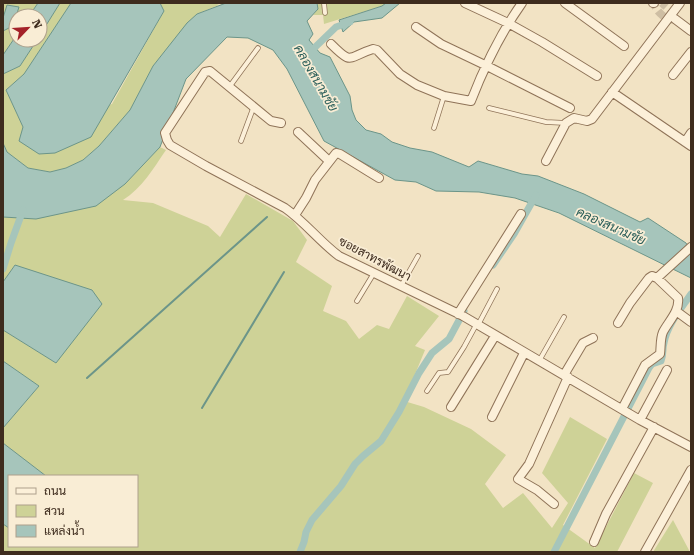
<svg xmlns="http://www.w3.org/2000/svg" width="694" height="555" font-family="'Roboto Serif',Sarabun,serif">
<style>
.green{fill:#ced297}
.water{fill:#a6c5bb;stroke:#6c9589}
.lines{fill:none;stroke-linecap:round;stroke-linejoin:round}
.stream{stroke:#6c9589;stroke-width:2}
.canal{stroke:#a6c5bb;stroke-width:7}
.minor-tunnel{stroke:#cebea3;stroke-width:8;stroke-dasharray:8 4;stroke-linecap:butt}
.service-casing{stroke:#8f7358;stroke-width:5.5}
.minor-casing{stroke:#8f7358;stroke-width:10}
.service{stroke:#fcf0d9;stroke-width:4}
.minor{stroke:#fcf0d9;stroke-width:8}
.labels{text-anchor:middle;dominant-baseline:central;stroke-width:3.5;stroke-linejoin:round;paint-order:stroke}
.street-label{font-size:12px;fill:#3e2c1e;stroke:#f9edd5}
.water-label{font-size:13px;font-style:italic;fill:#2c5f5a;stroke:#f9edd5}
</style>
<rect width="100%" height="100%" fill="#f2e3c4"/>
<!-- green -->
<path class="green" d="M3 3H38L29 16H16V36L3 55V31L13 26 18 8 7 5 3 18Z
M60 3H71L24 74 6 90 23 127 112 104 164 11 160 3H215L219 5 197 14 153 66 130 110 99 146 83 160 66 168 50 172 28 168 7 152 3 143V74L20 66 37 40H40V35Z
M317 3H386L382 6 324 24 323 15H313L318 9Z
M160 147 166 150C153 169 142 188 123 200L153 203 208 226 220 237 246 194 293 221 307 240 296 262 332 286 323 311 346 321 359 339 377 325 389 329 407 296 439 316 415 346 425 350 404 401 424 407 471 429 506 455 485 484 503 508 523 493 552 528 568 503 542 473 570 417 607 439 563 525 595 548 634 473 653 483 617 552H3V524L9 528V546H137V476H46L3 443V428L39 386 3 361V330L56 363 15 265 3 282V217L125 184Z
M673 520 690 552H653Z"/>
<!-- water -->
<path class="water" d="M38 3H60L40 35V16H29Z
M71 3H160L164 11 91 137 55 153 39 154 19 141 23 127 6 90 24 74Z
M226 3H317L318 9 307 21 313 34 309 40 320 53 330 57 350 96 352 110 356 120 366 130 381 134 392 142 410 148 432 152 469 167 478 161 522 174 538 176 584 194 640 222 648 218 686 243 691 251V278L559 213 515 198 479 192 436 191 416 182 395 180 324 141 287 69 273 50 248 38 227 37 186 79 160 147 125 184 96 206 36 219 3 217V143L7 152 28 168 50 172 66 168 83 160 99 146 130 110 153 66 187 23 197 14Z
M386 3H400L382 18 354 22 343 32 339 20 382 6Z
M7 5 19 7 13 26 3 31V18Z
M16 36V40H37L20 66 3 74V55Z
M15 265 92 290 102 304 56 363 3 330V282Z
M3 361 39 386 3 428Z
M3 443 46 476H9V528L3 524Z"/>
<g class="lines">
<!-- stream -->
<path class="stream" d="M87 378 267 217
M202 408 284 272"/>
<!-- canal -->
<path class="canal" d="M308 54 336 27 350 22
M493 265 514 234 536 195
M3 269 11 243 23 210
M300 552 304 542 306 532 312 520 341 486 355 464 363 456 381 441 399 412 419 373 432 353 449 339 464 311
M554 552 649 368 652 364 661 361C664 354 662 349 664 343 667 325 681 309 691 294"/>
<!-- minor-tunnel -->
<path class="minor-tunnel" d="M657 3H654C656 11 662 15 668 20L675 19 673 13 662 3"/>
<defs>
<path id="service" d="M324 3 325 13
M230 86 258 48
M489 108 546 122 566 123
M434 128 444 96
M241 141 254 106
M401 286 418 256
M357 301 374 273
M478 325 497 289
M539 361 564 317
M427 391 439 373 448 372 464 347 476 325"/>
<path id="minor" d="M465 3 508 23 542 42 597 76
M565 3 624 46
M653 3H654
M675 19 691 31
M416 27 441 44 485 65 570 108
M331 44C353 66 347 57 373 49L377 50 400 74 417 85 444 96 471 101C485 65 500 34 522 3
M673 75 691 52
M612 92 691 146
M281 123 271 121 210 71 205 72 165 133 167 140 170 145 206 166 285 208C305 222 320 242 339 256L463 316 640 420 691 447
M298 132 329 161
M685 142 691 133
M546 161 566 123 574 118 587 121 592 119 680 3
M295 215 306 198 315 180 336 153 340 154 379 178
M676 311 691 322
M458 314 521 214
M618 323 630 303 649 278 652 276 657 278 691 247
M564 375 583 343 593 338
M451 407 495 336
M622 409 645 365 660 354C661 347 660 339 663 332 668 322 680 311 678 298L657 278
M492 417 524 353
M640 420 667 370
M554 504 537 490 518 479 529 464 568 377
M594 542 606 514 654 427
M645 552 691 470"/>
</defs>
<!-- service casing -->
<use href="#service" class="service-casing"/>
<!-- minor casing -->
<use href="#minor" class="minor-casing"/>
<!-- service -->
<use href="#service" class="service"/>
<!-- minor -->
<use href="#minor" class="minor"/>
</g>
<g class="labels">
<!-- street labels -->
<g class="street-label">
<text transform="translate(375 259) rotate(28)">ซอยสาทรพัฒนา</text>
</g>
<!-- water labels -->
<g class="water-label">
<text transform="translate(316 78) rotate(60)">คลองสนามชัย</text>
<text transform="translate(611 226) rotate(24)">คลองสนามชัย</text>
</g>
</g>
<!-- border -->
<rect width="694" height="555" fill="none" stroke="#3e2c1e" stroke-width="8"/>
<!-- legend -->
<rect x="8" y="475" width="130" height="72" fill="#f9edd5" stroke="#aea08c"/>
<rect x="16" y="488" width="20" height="6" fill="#fcf0d9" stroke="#aea08c"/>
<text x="44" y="495" font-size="12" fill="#3e2c1e">ถนน</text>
<rect x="16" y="505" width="20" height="12" fill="#ced297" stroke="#aea08c"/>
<text x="44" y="515" font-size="12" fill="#3e2c1e">สวน</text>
<rect x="16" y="525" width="20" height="12" fill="#a6c5bb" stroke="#aea08c"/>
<text x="44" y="535" font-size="12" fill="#3e2c1e">แหล่งน้ำ</text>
<!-- north arrow -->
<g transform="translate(28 28) rotate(65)"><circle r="19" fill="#f9edd5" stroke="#aea08c"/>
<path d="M0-3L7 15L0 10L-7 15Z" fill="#a42229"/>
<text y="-6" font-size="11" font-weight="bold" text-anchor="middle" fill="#3e2c1e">N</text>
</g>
</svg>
